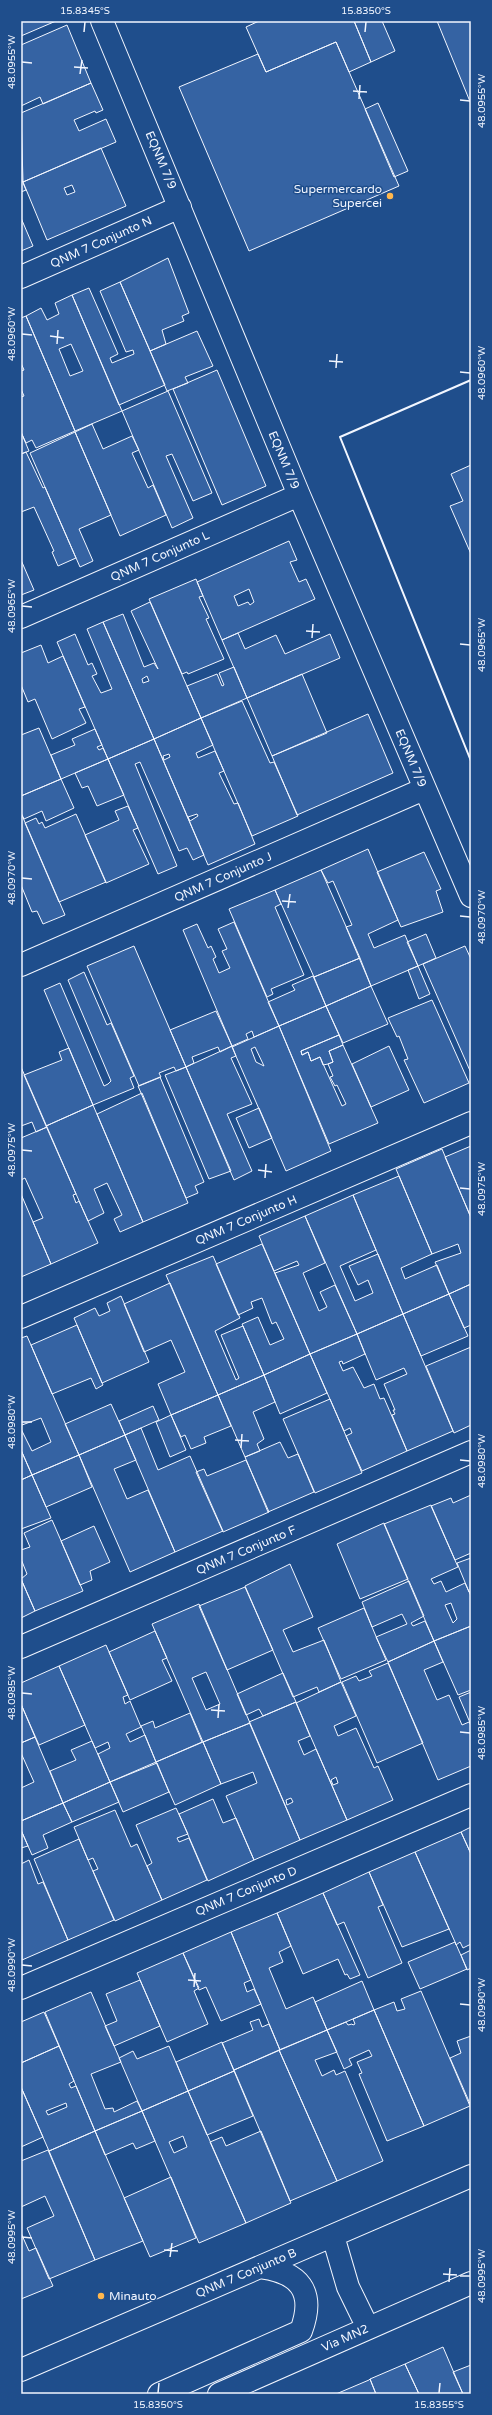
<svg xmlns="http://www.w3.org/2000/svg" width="492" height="2415" font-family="'Varela Round',sans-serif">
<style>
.building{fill:#3563a3;stroke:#f2f6ff;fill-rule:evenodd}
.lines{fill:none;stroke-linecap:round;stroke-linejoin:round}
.minor-casing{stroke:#f2f6ff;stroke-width:24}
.major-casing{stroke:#f2f6ff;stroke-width:24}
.minor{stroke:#1f4e8c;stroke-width:22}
.major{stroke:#1f4e8c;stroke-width:22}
.wall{stroke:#f2f6ff;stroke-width:2}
.ticks{fill:none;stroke:#f2f6ff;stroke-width:1.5}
.poi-dot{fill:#ffb74d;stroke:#1f4e8c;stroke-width:1.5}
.labels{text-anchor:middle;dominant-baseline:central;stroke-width:3;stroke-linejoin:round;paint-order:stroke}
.street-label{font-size:12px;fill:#f2f6ff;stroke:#1f4e8c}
.poi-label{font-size:12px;fill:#f2f6ff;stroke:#1f4e8c;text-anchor:end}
.neatline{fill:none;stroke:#f2f6ff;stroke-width:1.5}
.ticks-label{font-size:10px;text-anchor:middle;fill:#f2f6ff}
</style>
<rect width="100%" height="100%" fill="#1f4e8c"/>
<!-- building -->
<path class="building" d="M21 21H56L21 36Z
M259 21H354L371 62 349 72 336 42 266 72 246 27Z
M354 21H382L395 51 371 62Z
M437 21H471V104Z
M67 25 91 83 43 104 40 97 21 106V45Z
M336 42 399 186 249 251 179 87 258 54 266 72Z
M91 83 103 110 96 113 95 111 74 120 79 131 106 119 116 142 23 182 21 113Z
M378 103 408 171 394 177 365 109Z
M101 148 126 206 47 240 23 182ZM72 185 75 192 67 195 64 188Z
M21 178 26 190 21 192Z
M21 218 33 246 21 251Z
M168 258 189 313 182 316 184 321 162 330 166 344 150 351 120 282Z
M120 282 165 385 119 405 72 295 89 288 118 354 110 358 112 363 134 354 133 350 126 352 100 291Z
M72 295 122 411 75 431 26 316 41 308 47 320 59 314 55 303ZM71 344 83 371 70 376 59 349Z
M26 316 75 431 36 448 32 440 26 443 21 432V397L24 396 21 389V371L24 370 21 363V318Z
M197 331 213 366 185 377 188 383 167 391 150 351Z
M217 370 266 486 222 505 173 389Z
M168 391 212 493 193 501 172 454 166 456 193 518 172 528 122 411Z
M92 424 103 449 132 436 139 450 132 453 148 488 153 485 166 515 120 536 75 432Z
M21 432 29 451 21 454Z
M75 432 111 515 79 529 93 561 80 567 30 453Z
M26 452 43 488 45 487 76 558 58 566 52 552 54 551 34 507 21 512V454Z
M471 465V554L450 506 463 501 451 474Z
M289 541 297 560 290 562 299 582 306 579 315 599 222 640 197 582ZM249 589 254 602 250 605 248 602 238 606 234 596Z
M21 560 34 590 21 595Z
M196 579 203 596 199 597 209 618 206 619 224 659 188 674 187 672 182 674 149 599Z
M150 602 201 718 154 739 103 622 123 614 144 667 154 663 158 669 131 611ZM147 676 149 681 143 683 142 679Z
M103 622 154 739 108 759 57 642 75 634 88 665 92 663 97 674 92 676 101 693 112 689 87 629Z
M238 633 245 649 276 635 285 654 330 634 340 658 247 698 222 640Z
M41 645 48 663 63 656 85 707 79 709 86 723 52 739 35 699 28 702 21 685V653Z
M234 667 247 698 201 718 187 686 217 674 222 686 224 685 219 673Z
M302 674 327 733 272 756 247 698Z
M242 701 270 763 274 762 298 816 252 836 201 718Z
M368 714 393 773 297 815 272 756Z
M201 718 213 745 196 753 198 758 215 751 224 771 219 773 234 804 238 803 255 844 208 865 154 739ZM169 754 170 757 164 760 163 756ZM197 814 198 816 190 821 188 817Z
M39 728 61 779 21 796V735Z
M95 729 102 745 97 747 99 750 103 748 108 759 61 779 51 755 75 745 72 739Z
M154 739 204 855 193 860 187 848 179 851 140 762 135 764 177 866 158 874 108 759Z
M108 759 124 795 97 806 88 786 82 788 75 773Z
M61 779 74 808 46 821 42 811 24 819 21 813V796Z
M128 806 138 828 133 830 149 864 106 883 85 835 119 820 115 811Z
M21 813 65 915 43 924 37 911 32 912 21 885Z
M76 814 106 882 59 902 25 823 36 818 39 824 42 822 45 828Z
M368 849 398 920 368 934 374 948 405 935 418 966 371 986 346 927 352 925 333 881 328 883 321 870Z
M424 852 441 889 436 891 443 912 401 927 377 872Z
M321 870 360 958 314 977 275 890Z
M275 890 281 904 275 907 304 975 271 989 273 994 267 997 229 909Z
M234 922 279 1026 254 1037 252 1031 246 1034 248 1039 232 1046 183 930 197 924 208 948 211 946 216 957 213 959 219 973 230 968 222 951 227 949 218 929Z
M426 934 436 958 418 966 407 942Z
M134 946 186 1067 176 1071 174 1067 159 1073 161 1077 139 1086 87 966Z
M465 946 471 959V1073L423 964Z
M360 958 371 986 326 1006 314 977Z
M418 966 430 994 419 999 408 970Z
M84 972 107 1025 111 1023 134 1076 130 1078 134 1088 93 1105 44 990 60 983 104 1086 108 1084 111 1081 68 980Z
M313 976 326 1006 279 1026 268 1002 295 990 292 985Z
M371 986 388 1024 343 1043 326 1006Z
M432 1000 469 1083 424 1103 404 1060 408 1059 399 1036 397 1037 388 1018Z
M326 1006 339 1035 301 1051 302 1055 308 1052 311 1061 320 1057 342 1106 346 1104 337 1085 335 1086 330 1077 333 1076 328 1064 333 1062 329 1051 343 1045 378 1123 329 1144 279 1026Z
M216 1011 232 1046 220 1052 218 1047 192 1057 194 1063 186 1067 170 1030Z
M279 1026 331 1151 286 1171 232 1047ZM255 1047 264 1066 256 1062 251 1049Z
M339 1035 343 1045 329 1051 333 1062 328 1064 323 1065 320 1057 311 1061 308 1052 302 1055 301 1051Z
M232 1046 236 1056 231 1058 252 1104 227 1114 252 1171 234 1180 186 1067Z
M389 1046 409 1090 371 1107 352 1064Z
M69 1048 93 1105 46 1126 24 1075 62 1060 59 1052Z
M21 1067 47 1127 36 1132 32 1122 21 1126Z
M186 1067 231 1171 209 1179 165 1075Z
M160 1077 204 1182 195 1186 198 1193 186 1198 138 1086Z
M142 1093 188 1203 143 1222 97 1114Z
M93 1105 143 1222 120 1232 114 1219 122 1215 107 1183 94 1189 104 1213 88 1221 46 1126Z
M259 1108 272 1138 249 1148 236 1118Z
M47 1127 76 1194 73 1195 76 1203 79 1201 98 1243 51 1264 33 1222 43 1218 25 1178 21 1180V1138Z
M471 1146V1214L470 1215 445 1157Z
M442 1149 471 1218V1284L449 1294 435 1262 461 1253 458 1244 432 1254 396 1169Z
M399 1176 432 1254 401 1268 405 1279 437 1265 449 1294 403 1314 353 1195Z
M21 1194 51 1264 21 1277Z
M353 1195 376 1250 340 1266 355 1301 373 1293 368 1280 358 1285 349 1266 378 1254 403 1314 357 1334 305 1216Z
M305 1216 325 1263 303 1273 319 1311 327 1307 320 1292 335 1285 357 1334 310 1354 275 1273 299 1265 297 1261 274 1271 259 1236Z
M262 1244 310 1354 264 1375 242 1324 258 1317 270 1345 284 1339 276 1322 272 1324 262 1298 251 1302 253 1308 238 1315 216 1264Z
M213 1256 240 1318 215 1331 236 1380 239 1378 221 1335 243 1326 264 1375 218 1395 166 1275Z
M170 1283 218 1395 171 1415 158 1384 185 1372 171 1340 144 1352 124 1304Z
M471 1284V1325L464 1328 449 1294Z
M449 1294 468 1336 421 1356 403 1314Z
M121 1296 149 1362 102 1383 74 1318 95 1308 99 1316 110 1311 107 1303Z
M403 1314 453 1431 407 1451 392 1415 395 1414 393 1410H395L384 1384 407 1374 404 1368 376 1380 357 1334Z
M77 1325 103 1385 96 1389 91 1378 52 1394 31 1345Z
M357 1334 365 1354 343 1364 342 1361 339 1362 343 1371 353 1367 364 1388 374 1384 380 1399 384 1398 407 1451 362 1471 346 1436 352 1433 350 1428 344 1431 310 1354Z
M27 1336 79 1455 32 1475 21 1450V1429L32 1451 51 1442 41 1418 22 1425 21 1423V1338Z
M471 1347V1425L454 1433 426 1366Z
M310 1354 327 1393 280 1414 264 1375Z
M264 1375 275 1402 253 1412 264 1439 257 1444 260 1451 245 1457 218 1395Z
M218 1395 231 1426 204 1437 206 1443 191 1449 185 1435 181 1437 171 1415Z
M330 1399 362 1473 315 1493 283 1419Z
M111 1404 125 1435 79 1455 65 1424Z
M153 1406 159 1420 125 1435 119 1421Z
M171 1415 186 1450 170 1457 156 1422Z
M141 1428 158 1470 190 1456 223 1531 175 1552 125 1435Z
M125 1435 136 1460 114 1469 127 1499 148 1490 175 1552 130 1572 79 1455Z
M280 1442 288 1458 298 1454 314 1492 268 1512 245 1457Z
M21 1450 32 1475 21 1480Z
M79 1455 92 1487 46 1507 32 1475Z
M246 1460 269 1512 223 1532 196 1472 204 1469 207 1476Z
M32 1475 51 1518 21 1529V1480Z
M471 1495V1553L455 1560 431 1506 451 1498 453 1503Z
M431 1505 458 1567 431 1579 434 1584 441 1581 446 1592 465 1583 471 1596V1626L434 1641 384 1524ZM451 1603 457 1619 453 1623 445 1605Z
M52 1520 83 1591 35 1611 21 1579 27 1574 21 1559V1550L30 1547 24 1533Z
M384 1523 408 1579 360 1599 337 1544Z
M94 1526 110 1562 90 1571 92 1580 80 1585 61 1541Z
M471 1558V1592H469L457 1563Z
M290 1564 313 1617 283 1630 293 1652 324 1640 341 1682 319 1692 317 1687 293 1697 245 1586Z
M21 1579 35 1611 21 1618Z
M409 1581 424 1616 411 1623 413 1626 425 1621 434 1641 388 1662 376 1637 407 1624 402 1614 372 1627 362 1602Z
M245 1587 273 1650 227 1670 199 1606Z
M199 1604 250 1723 203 1742 152 1624ZM206 1672 220 1704 206 1710 192 1678Z
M364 1608 386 1660 341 1679 318 1628Z
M471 1626V1690L458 1695 434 1641Z
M155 1631 167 1658 162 1660 172 1681 130 1700 109 1652Z
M434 1641 443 1662 424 1670 437 1700 449 1695 462 1725 469 1722 471 1725V1766L438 1780 388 1662Z
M106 1645 128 1695 123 1697 125 1704 130 1701 141 1727 126 1734 130 1742 145 1735 156 1762 110 1782 98 1754 110 1748 108 1742 95 1748 59 1666Z
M388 1663 423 1743 377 1763 342 1682 356 1676 359 1681 372 1676 369 1671Z
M59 1666 85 1725 39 1745 21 1704V1683Z
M283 1673 296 1702 263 1716 259 1709 246 1715 237 1694Z
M341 1682 356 1716 334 1726 338 1736 356 1728 374 1768 378 1766 393 1800 347 1820 296 1703ZM336 1777 338 1783 333 1785 331 1780Z
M471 1692V1725L459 1697Z
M296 1702 310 1736 298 1741 304 1755 316 1749 347 1820 300 1840 249 1722ZM291 1798 293 1802 287 1805 286 1800Z
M21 1704 35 1737 21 1743Z
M190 1713 202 1742 156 1762 141 1726 153 1721 155 1728Z
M250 1723 300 1840 254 1860 226 1796 257 1783 253 1772 221 1784 203 1742Z
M35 1737 63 1803 21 1821V1788L34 1782 21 1753V1743Z
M92 1741 110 1782 63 1803 50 1771 76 1760 71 1750Z
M203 1742 221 1784 175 1805 156 1762Z
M157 1763 169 1792 123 1812 110 1782Z
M110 1782 119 1802 72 1822 63 1803Z
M213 1799 223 1823 236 1818 254 1860 208 1881 179 1814Z
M63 1803 72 1822 43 1835 48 1848 32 1855 21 1830V1821Z
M176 1808 188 1834 177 1838 179 1842 189 1838 207 1880 162 1900 147 1866 152 1863 136 1825Z
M115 1810 131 1847 137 1844 162 1900 115 1921 93 1871 98 1869 93 1858 88 1860 74 1827Z
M471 1827V1854L461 1832Z
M21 1830 28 1846 21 1848Z
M461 1832 471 1854V1944L463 1948 460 1942 456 1945 455 1942 415 1852Z
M79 1839 114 1920 68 1940 34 1859Z
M415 1852 449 1929 402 1947 369 1872Z
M29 1860 38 1884 43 1882 68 1940 22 1960 21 1864Z
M369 1872 383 1905 378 1907 402 1963 368 1978 344 1922 337 1925 323 1893Z
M323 1893 360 1975 350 1979 347 1974 345 1975 338 1959 303 1974 277 1913Z
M277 1913 291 1946 279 1952 283 1962 269 1968 286 2009 313 1997 327 2030 280 2050 231 1932Z
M231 1932 251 1980 244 1983 247 1992 254 1989 261 2004 221 2021 206 1987 199 1990 183 1953Z
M455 1942 467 1969 420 1989 408 1962Z
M471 1950V1968L467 1970 461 1955Z
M183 1953 199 1988 194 1991 208 2024 167 2042 137 1973Z
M140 1980 160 2026 114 2046 105 2026 117 2021 106 1994Z
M362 1981 374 2010 327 2030 315 2002Z
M421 1991 470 2106 424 2126 374 2010 394 2002 397 2011 405 2009 401 1999Z
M91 1992 121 2062 91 2074 105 2109 113 2108 114 2112 137 2101 142 2111 95 2131 45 2012Z
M374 2010 424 2126 387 2141 361 2079 359 2074 362 2073 357 2062 372 2056 369 2050 349 2059 352 2065 344 2069 327 2030 346 2022 348 2025 352 2024 353 2025 355 2024 353 2019Z
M44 2012 59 2046 21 2063V2022Z
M259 2019 262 2027 269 2024 280 2050 234 2070 222 2043 253 2030 250 2022Z
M327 2030 337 2052 315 2060 322 2076 334 2070 336 2075 345 2071 383 2161 337 2181 279 2050Z
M471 2036V2106L450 2058 461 2053 457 2041Z
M222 2042 234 2071 188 2091 176 2062Z
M59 2046 74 2081 69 2084 71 2088 76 2086 95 2131 49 2151 21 2087V2063ZM66 2103 67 2107 48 2115 46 2111Z
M169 2046 188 2091 142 2111 119 2058 133 2051 137 2059Z
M279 2050 337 2181 290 2201 234 2070Z
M234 2071 253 2116 207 2135 188 2091Z
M21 2087 43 2137 21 2147Z
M188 2091 246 2223 199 2243 142 2111ZM183 2136 187 2147 174 2153 169 2142Z
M142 2111 155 2141 136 2149 133 2143 105 2155 95 2131Z
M95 2131 143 2241 95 2260 49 2151Z
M261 2131 291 2203 246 2223 210 2142 222 2137 226 2146Z
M48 2150 95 2260 49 2279 27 2228 54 2216 45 2196 21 2207V2161Z
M171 2177 196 2238 150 2257 124 2198Z
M21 2233 29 2251 36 2248 53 2286 21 2299Z
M443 2347 463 2394H419L405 2364Z
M405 2364 419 2394H376L370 2379Z
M471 2365V2394H463L453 2372Z
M370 2379 376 2394H336L369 2380Z"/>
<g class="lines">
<defs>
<path id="minor" d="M102 21 299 495 471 896
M21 277 180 207
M21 617 299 495
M21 965 424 789
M21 1317 471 1123
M21 1647 471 1452
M21 1988 471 1795"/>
<path id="major" d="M333 2236 348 2287 368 2328
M21 2370 471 2176
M159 2394 301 2331C316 2291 299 2272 260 2267
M219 2394 471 2283"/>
</defs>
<!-- minor casing -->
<use href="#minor" class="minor-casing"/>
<!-- major casing -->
<use href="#major" class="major-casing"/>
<!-- minor -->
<use href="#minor" class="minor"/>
<!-- major -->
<use href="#major" class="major"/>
<!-- wall -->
<path class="wall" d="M471 380 340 437 471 761"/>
</g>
<!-- ticks -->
<path class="ticks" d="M84 32 85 22M365 32 366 22M22 62 32 63M74 67 88 68M80 74 82 60M353 91 367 92M359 99 360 85M460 100 470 101M22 334 32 335M50 336 64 338M57 344 58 330M329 361 343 362M336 368 337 354M460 372 470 373M22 606 32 607M306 631 320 632M312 638 313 624M460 644 470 645M22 878 32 879M282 901 296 902M288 908 290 894M460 916 470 917M22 1150 32 1151M258 1170 272 1172M265 1178 266 1164M460 1188 470 1189M22 1422H32M235 1440 249 1441M241 1448 242 1434M460 1460 470 1461M22 1693 32 1694M211 1710 225 1711M218 1718 219 1704M460 1732 470 1733M22 1965 32 1966M188 1980 201 1981M194 1987 195 1973M460 2004 470 2005M22 2237 32 2238M164 2250 178 2251M170 2257 172 2243M443 2274 457 2275M460 2276H470M449 2282 450 2268M158 2393 159 2383M439 2393 440 2383"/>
<!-- markers -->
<g class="poi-dot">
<circle cx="390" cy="196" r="4"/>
<circle cx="101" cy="2296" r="4"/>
</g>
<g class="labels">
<!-- street labels -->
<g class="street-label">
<text transform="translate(161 160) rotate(67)">EQNM 7/9</text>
<text transform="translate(101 242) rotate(-24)">QNM 7 Conjunto N</text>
<text transform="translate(284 460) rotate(67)">EQNM 7/9</text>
<text transform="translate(160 556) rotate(-24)">QNM 7 Conjunto L</text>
<text transform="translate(411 758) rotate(67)">EQNM 7/9</text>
<text transform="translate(223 877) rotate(-24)">QNM 7 Conjunto J</text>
<text transform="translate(246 1220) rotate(-23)">QNM 7 Conjunto H</text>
<text transform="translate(246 1550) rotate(-23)">QNM 7 Conjunto F</text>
<text transform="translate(246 1891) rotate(-23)">QNM 7 Conjunto D</text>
<text transform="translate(246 2273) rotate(-23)">QNM 7 Conjunto B</text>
<text transform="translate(345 2338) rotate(-24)">Via MN2</text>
</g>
<!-- poi labels -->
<g class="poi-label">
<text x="382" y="189">Supermercardo<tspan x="382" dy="14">Supercei</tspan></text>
<text x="109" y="2296" text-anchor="start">Minauto</text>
</g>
</g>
<!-- border -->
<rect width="492" height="2415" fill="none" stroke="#1f4e8c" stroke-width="44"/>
<rect x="22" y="22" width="448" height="2371" class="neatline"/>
<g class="ticks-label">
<text x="85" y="14">15.8345°S</text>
<text x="366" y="14">15.8350°S</text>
<text transform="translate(11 62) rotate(-90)" y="4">48.0955°W</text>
<text transform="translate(481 101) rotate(-90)" y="4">48.0955°W</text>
<text transform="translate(11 334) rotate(-90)" y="4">48.0960°W</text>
<text transform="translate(481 373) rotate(-90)" y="4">48.0960°W</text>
<text transform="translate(11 606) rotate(-90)" y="4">48.0965°W</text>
<text transform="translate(481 645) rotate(-90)" y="4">48.0965°W</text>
<text transform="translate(11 878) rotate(-90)" y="4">48.0970°W</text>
<text transform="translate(481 917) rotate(-90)" y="4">48.0970°W</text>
<text transform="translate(11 1150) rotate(-90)" y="4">48.0975°W</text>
<text transform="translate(481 1189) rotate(-90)" y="4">48.0975°W</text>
<text transform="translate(11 1422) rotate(-90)" y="4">48.0980°W</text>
<text transform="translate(481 1461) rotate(-90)" y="4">48.0980°W</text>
<text transform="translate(11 1693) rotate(-90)" y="4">48.0985°W</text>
<text transform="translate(481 1733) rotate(-90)" y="4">48.0985°W</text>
<text transform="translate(11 1965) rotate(-90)" y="4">48.0990°W</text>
<text transform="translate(481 2005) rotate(-90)" y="4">48.0990°W</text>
<text transform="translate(11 2237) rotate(-90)" y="4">48.0995°W</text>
<text transform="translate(481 2276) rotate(-90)" y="4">48.0995°W</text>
<text x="158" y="2408">15.8350°S</text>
<text x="439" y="2408">15.8355°S</text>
</g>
</svg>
